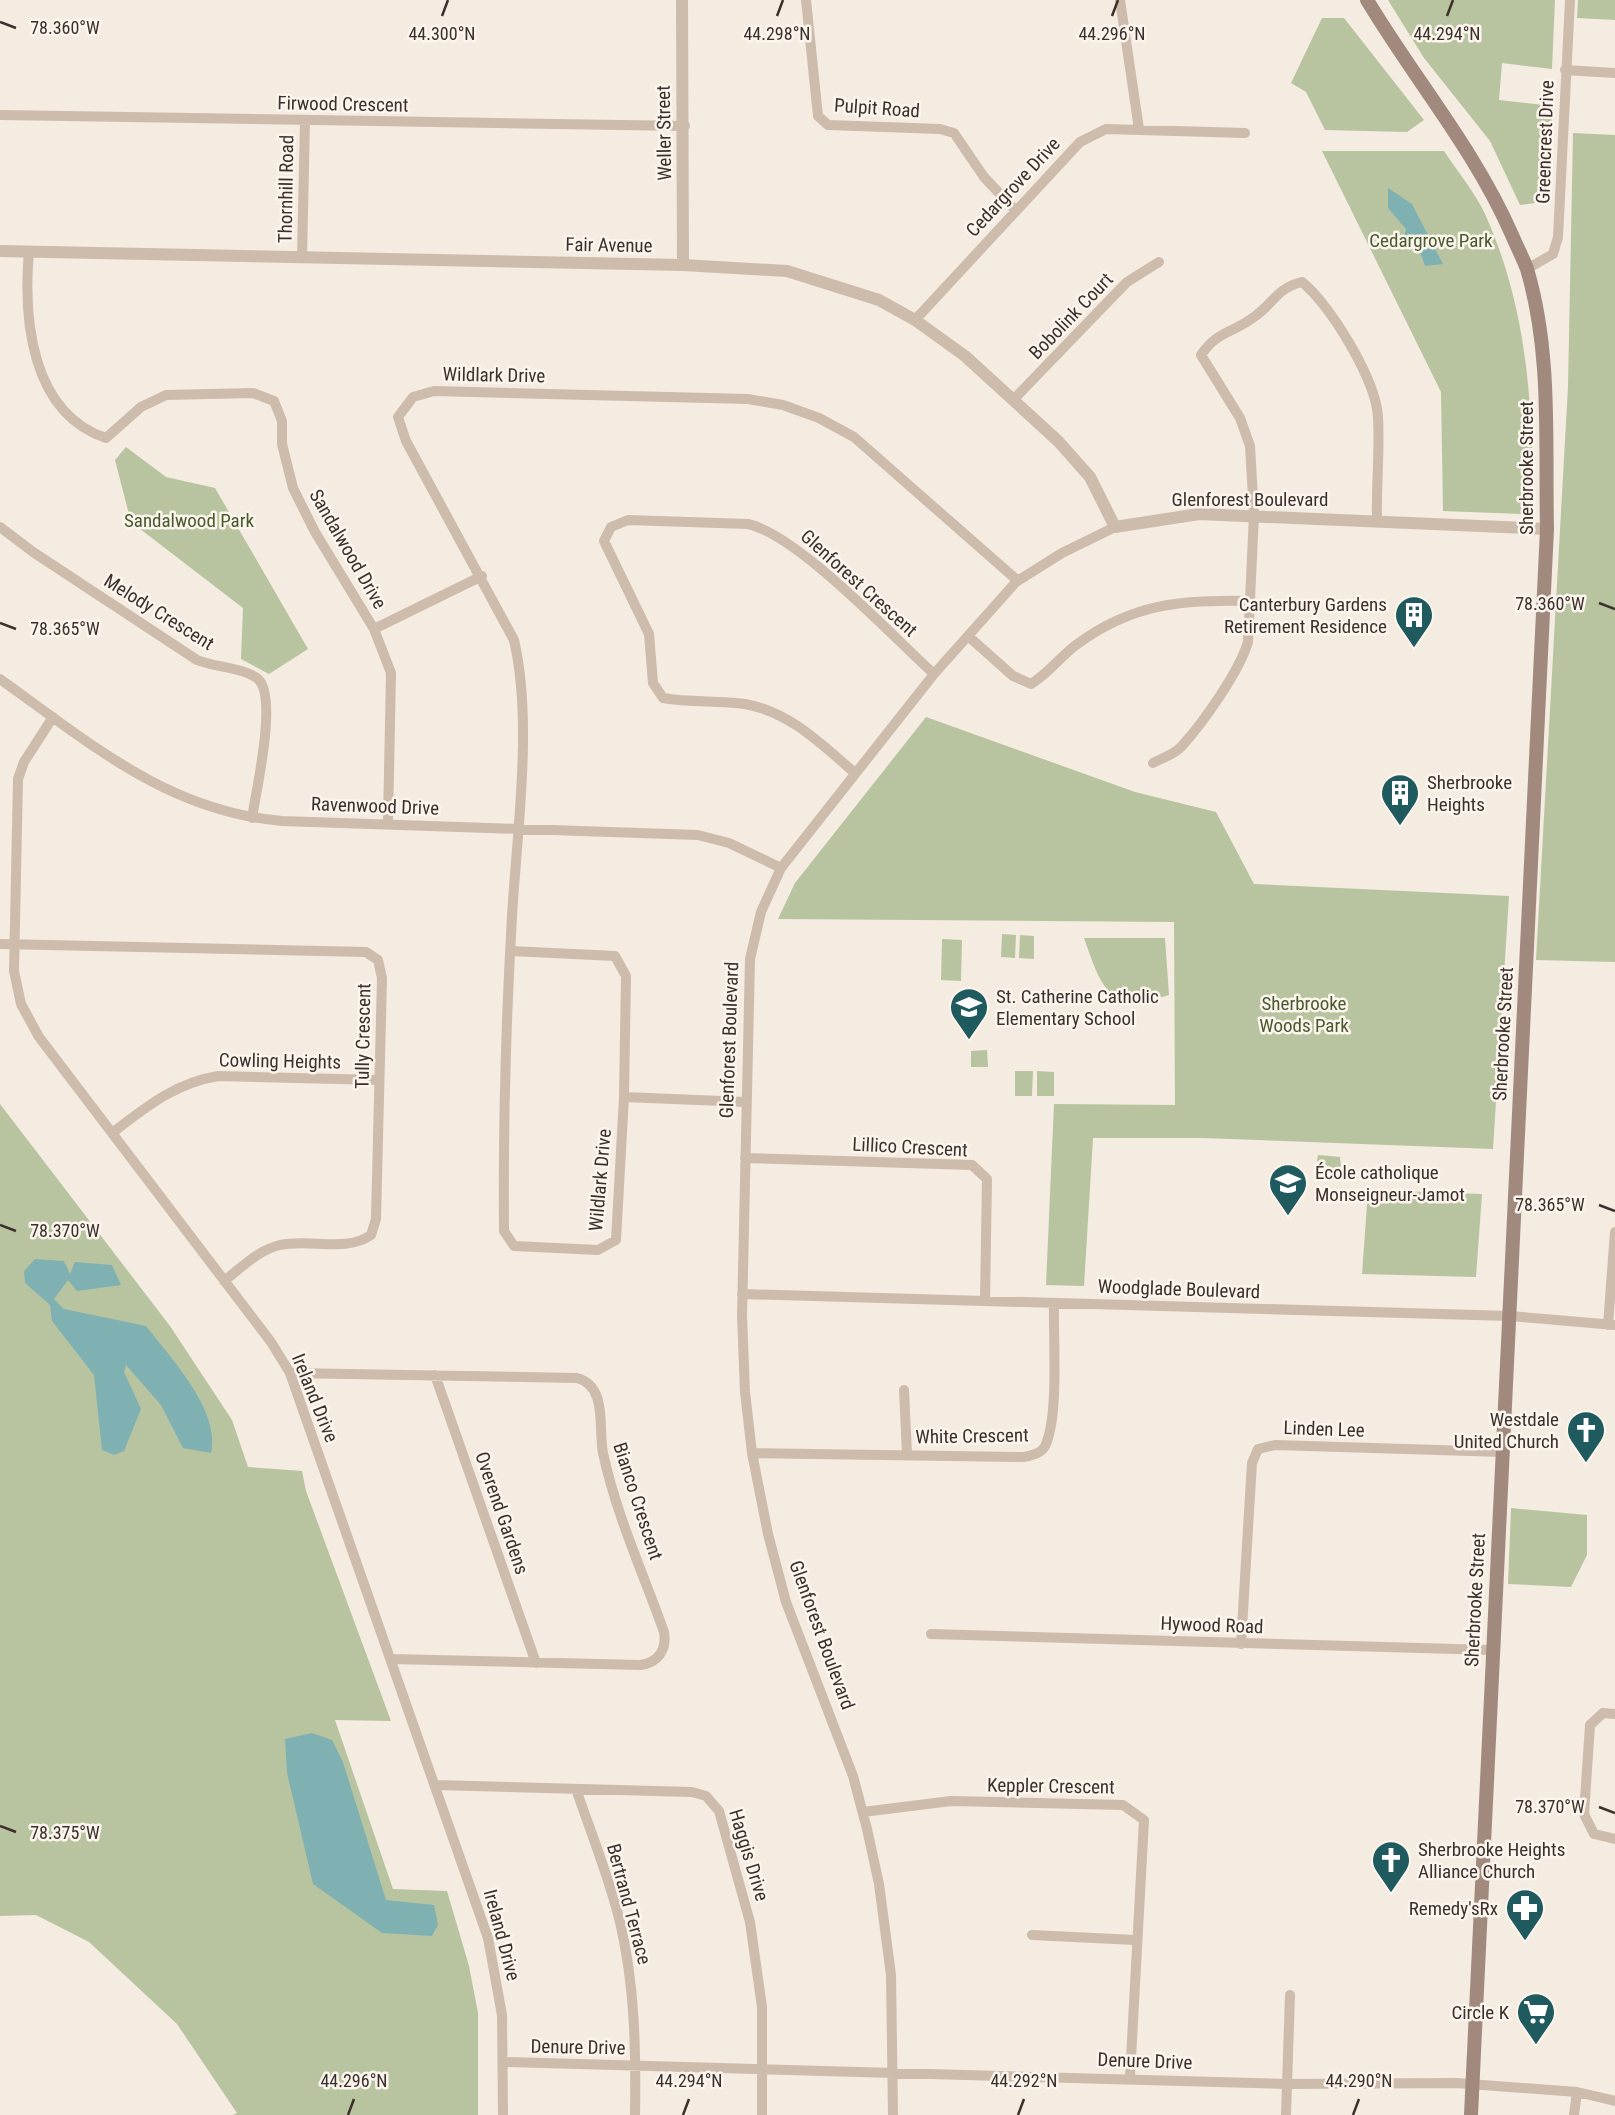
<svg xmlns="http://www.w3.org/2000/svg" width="1615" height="2115" font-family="'Roboto Condensed',sans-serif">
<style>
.green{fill:#b8c4a0}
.water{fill:#7fb0b2}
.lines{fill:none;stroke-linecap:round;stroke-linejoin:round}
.minor{stroke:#cdbbac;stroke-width:10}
.tertiary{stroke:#cdbbac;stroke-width:12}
.secondary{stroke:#a18a7d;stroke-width:14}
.ticks{fill:none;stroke:#3b302b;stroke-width:2.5}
.labels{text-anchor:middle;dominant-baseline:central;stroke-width:5;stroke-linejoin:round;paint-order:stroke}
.street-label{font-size:19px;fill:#3b302b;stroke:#fbf5ee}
.park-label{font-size:19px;fill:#4a5a2e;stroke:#fbf5ee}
.poi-label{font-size:19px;fill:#3b302b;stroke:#fbf5ee;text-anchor:end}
.ticks-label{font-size:18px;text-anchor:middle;fill:#3b302b;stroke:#fbf5ee;stroke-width:5;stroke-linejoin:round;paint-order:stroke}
</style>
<rect width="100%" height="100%" fill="#f4ebe1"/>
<!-- green -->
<path class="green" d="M1388 0H1555L1552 69 1502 63 1499 100 1552 106 1549 201 1520 205 1490 141 1424 58Z
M1578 0H1615V20L1577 18Z
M1322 18H1344L1424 120 1407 132 1325 130 1306 92 1291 83Z
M1573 133 1615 135V962L1536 960 1568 387Z
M1322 151H1444C1457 171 1475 192 1485 214 1527 307 1533 404 1533 504L1524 500 1529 510 1521 514 1443 511 1441 392Z
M126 447 166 477 215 488 308 649 269 674 241 659 243 608 131 522 115 460Z
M926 717 1135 792 1216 812 1254 884 1509 896 1493 1149 1203 1138H1093L1084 1286 1046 1285 1054 1104 1175 1105 1174 922 778 919 795 883Z
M1002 934 1016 935 1015 958 1001 957Z
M1020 935 1034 936V959L1019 958Z
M1084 938H1165L1169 995C1108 1013 1102 989 1084 938Z
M942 939 962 940 961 981 941 980Z
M987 1050 988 1067H971V1051Z
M1015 1071H1033L1032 1096H1015Z
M1037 1071 1054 1072V1096H1037Z
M0 1104 170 1326 232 1420 248 1467 302 1471 306 1491 391 1721 335 1720 393 1889 447 1891 469 1966 478 2013V2115H233L237 2113 177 2024 89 1942 36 1915 0 1916Z
M1318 1155 1340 1157 1341 1166 1336 1170 1317 1161Z
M1368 1190 1482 1194 1476 1277 1362 1274Z
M1511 1508 1587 1515V1555L1571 1587 1508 1584Z"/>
<!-- water -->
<path class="water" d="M1388 188 1412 204 1443 264 1425 266 1417 242 1410 248 1403 240 1406 229 1388 208Z
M35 1259 64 1261 70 1274 75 1262 112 1265 121 1285 77 1291 68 1280 54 1299 64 1309 146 1326C170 1357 221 1411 211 1453L183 1448 161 1405 126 1365 124 1372 141 1409 124 1451 114 1455 102 1450 94 1375 52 1321 50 1305 25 1283 24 1271Z
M312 1733 332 1740 343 1762 386 1900 434 1905 438 1925 432 1936 382 1933 313 1884 287 1773 285 1739Z"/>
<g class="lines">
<!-- minor -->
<path class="minor" d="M806 0 818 116 828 125 940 129 954 133 984 177 1015 210
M1120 0 1139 129
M1565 70 1615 73
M0 115 685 126
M29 251C23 319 31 413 106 438L141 407 166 395 253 393 274 401 282 421V444L293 488 315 532 374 629 391 673 388 822
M302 258 305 121
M1527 269 1553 254 1558 237 1570 0
M915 320 1080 142 1106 129 1245 133
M1013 400 1127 282 1159 262
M0 527 33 552 197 660C214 667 245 668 258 679 278 697 256 791 252 818
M374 629 482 576
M968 636 1013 676 1031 684C1049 673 1060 657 1076 645 1131 604 1182 599 1249 601
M0 679C90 743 167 811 282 821L698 835 729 843 781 868
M53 717 24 762 18 779 14 971 21 1004 39 1037 271 1342 290 1373 488 1938 502 2015 503 2115
M1153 763C1162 758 1175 754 1181 747 1203 723 1239 672 1248 642L1254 515 1250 446 1240 418 1201 355C1217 331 1233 333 1254 317 1274 303 1277 288 1302 282 1330 304 1376 380 1378 417 1380 451 1376 486 1377 520
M855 773C821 744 790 712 745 704 718 700 691 703 663 698L653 683 649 634 604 541 611 527 628 520 748 524C798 535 892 636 934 674
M0 944 366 952 378 960 382 978 376 1219 371 1235C345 1253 310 1238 280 1245 258 1250 241 1268 224 1281
M511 951 615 956 626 976 624 1097 616 1240 598 1250 514 1246 504 1231C503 1126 506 1020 512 916 517 831 533 722 514 640L406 441 398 417 413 397 434 391 748 399 783 405 819 418 854 437 1018 581
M624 1097 746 1102
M112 1133C146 1107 175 1083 218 1076L379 1080
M745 1158 972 1165 987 1179 985 1301
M742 1294 1510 1316 1615 1325
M1608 1325 1615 1232
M290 1373 577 1378C608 1386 598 1428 603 1453 616 1514 643 1573 664 1632 667 1650 658 1663 640 1665L391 1659
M435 1375 536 1663
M904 1390 907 1454
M752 1453 1024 1457C1033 1455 1043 1453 1046 1444 1059 1413 1053 1339 1054 1303
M931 1634 1491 1650
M1241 1644 1252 1463 1258 1449 1275 1445 1503 1452
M1615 1714 1603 1713 1590 1725 1584 1814 1594 1834 1615 1839
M435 1785 692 1792 706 1796 719 1811 750 1922 762 2007V2115
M576 1789C591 1833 609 1877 620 1922 635 1986 636 2050 635 2115
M863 1812 951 1801 1123 1805 1144 1820 1130 2077
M1032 1935 1135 1940
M504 2062 1287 2084 1456 2083 1577 2092 1615 2101
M893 2115 891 1975 879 1884 867 1829 853 1776 786 1602 768 1534 752 1453 745 1392 742 1316 750 959 761 912 781 868 934 674 1016 582 1062 553 1115 527
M1286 2115 1290 1995
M1574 2115 1577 2092"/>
<!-- tertiary -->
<path class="tertiary" d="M682 0 683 265
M0 251 683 265 787 271 879 300 915 320 965 356 1058 441 1090 477 1115 527 1199 514 1547 529"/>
<!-- secondary -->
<path class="secondary" d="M1367 0C1415 80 1475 150 1512 235 1517 247 1523 258 1527 269 1552 353 1545 444 1547 529L1471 2115"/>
</g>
<!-- ticks -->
<path class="ticks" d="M442 16 448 0M777 16 783 0M1112 16 1118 0M1447 16 1453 0M0 22 16 28M1599 603 1615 609M0 623 16 629M1599 1205 1615 1211M0 1225 16 1231M1599 1807 1615 1813M0 1826 16 1832M348 2115 354 2099M683 2115 689 2099M1018 2115 1024 2099M1353 2115 1359 2099"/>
<!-- icons -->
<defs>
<symbol id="building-pin" viewBox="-11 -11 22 30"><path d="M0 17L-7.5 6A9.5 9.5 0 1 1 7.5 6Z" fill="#1f5a5e" stroke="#fbf5ee"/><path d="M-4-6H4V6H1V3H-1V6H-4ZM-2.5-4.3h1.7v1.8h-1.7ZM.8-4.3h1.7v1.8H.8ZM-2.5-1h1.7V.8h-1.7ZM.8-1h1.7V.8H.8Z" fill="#fff"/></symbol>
<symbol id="school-pin" viewBox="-11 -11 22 30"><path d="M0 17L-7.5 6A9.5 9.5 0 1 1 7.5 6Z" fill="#1f5a5e" stroke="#fbf5ee"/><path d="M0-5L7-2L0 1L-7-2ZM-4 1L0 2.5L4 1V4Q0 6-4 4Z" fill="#fff"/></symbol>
<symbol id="church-pin" viewBox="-11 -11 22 30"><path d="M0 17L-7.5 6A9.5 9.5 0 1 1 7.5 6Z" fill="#1f5a5e" stroke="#fbf5ee"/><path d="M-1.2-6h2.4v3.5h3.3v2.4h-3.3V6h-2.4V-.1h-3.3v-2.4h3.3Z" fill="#fff"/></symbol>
<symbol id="pharmacy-pin" viewBox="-11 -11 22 30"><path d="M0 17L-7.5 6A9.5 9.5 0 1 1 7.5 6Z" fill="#1f5a5e" stroke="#fbf5ee"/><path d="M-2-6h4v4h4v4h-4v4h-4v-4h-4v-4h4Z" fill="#fff"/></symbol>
<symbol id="supermarket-pin" viewBox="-11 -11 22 30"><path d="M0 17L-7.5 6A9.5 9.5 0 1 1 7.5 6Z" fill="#1f5a5e" stroke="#fbf5ee"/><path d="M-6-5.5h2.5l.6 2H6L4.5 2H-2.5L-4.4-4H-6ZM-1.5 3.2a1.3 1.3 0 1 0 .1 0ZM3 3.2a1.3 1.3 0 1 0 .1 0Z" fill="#fff"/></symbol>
</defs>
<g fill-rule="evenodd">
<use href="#building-pin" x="1392" y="593" width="44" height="60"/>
<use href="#building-pin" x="1378" y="771" width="44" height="60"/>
<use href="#school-pin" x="947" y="985" width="44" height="60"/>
<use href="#school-pin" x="1266" y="1161" width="44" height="60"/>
<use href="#church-pin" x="1564" y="1408" width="44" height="60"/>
<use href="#church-pin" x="1369" y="1838" width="44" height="60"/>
<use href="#pharmacy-pin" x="1503" y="1886" width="44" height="60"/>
<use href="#supermarket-pin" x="1514" y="1990" width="44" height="60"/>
</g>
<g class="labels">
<!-- street labels -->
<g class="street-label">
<text transform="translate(343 104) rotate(1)">Firwood Crescent</text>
<text transform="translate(877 108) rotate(4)">Pulpit Road</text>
<text transform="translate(664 133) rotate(-91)">Weller Street</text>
<text transform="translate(1545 142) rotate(-88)">Greencrest Drive</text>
<text transform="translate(1013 187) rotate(-47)">Cedargrove Drive</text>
<text transform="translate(286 189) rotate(-89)">Thornhill Road</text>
<text transform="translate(609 245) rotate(1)">Fair Avenue</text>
<text transform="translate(1071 316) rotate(-46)">Bobolink Court</text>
<text transform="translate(494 375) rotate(1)">Wildlark Drive</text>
<text transform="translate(1526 468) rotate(-90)">Sherbrooke Street</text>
<text x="1250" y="499">Glenforest Boulevard</text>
<text transform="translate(348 549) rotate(60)">Sandalwood Drive</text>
<text transform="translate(859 583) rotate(42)">Glenforest Crescent</text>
<text transform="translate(159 612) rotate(32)">Melody Crescent</text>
<text transform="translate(375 806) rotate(2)">Ravenwood Drive</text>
<text transform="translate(1503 1034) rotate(-87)">Sherbrooke Street</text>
<text transform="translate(363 1036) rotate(-89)">Tully Crescent</text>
<text transform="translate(729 1040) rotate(-88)">Glenforest Boulevard</text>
<text transform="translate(280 1061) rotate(1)">Cowling Heights</text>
<text transform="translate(910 1147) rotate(3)">Lillico Crescent</text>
<text transform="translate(600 1180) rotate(-85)">Wildlark Drive</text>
<text transform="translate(1179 1289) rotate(2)">Woodglade Boulevard</text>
<text transform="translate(315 1398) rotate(68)">Ireland Drive</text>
<text transform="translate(1324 1429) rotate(2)">Linden Lee</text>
<text transform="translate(972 1436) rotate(-1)">White Crescent</text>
<text transform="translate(638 1501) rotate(72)">Bianco Crescent</text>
<text transform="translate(502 1513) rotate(71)">Overend Gardens</text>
<text transform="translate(1475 1600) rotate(-87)">Sherbrooke Street</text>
<text transform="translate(1212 1625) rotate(2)">Hywood Road</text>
<text transform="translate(822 1635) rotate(70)">Glenforest Boulevard</text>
<text transform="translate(1051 1786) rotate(1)">Keppler Crescent</text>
<text transform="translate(749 1855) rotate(73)">Haggis Drive</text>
<text transform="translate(629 1904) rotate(75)">Bertrand Terrace</text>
<text transform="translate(502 1935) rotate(75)">Ireland Drive</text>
<text transform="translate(578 2047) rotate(1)">Denure Drive</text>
<text transform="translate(1145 2061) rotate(2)">Denure Drive</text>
</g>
<!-- park labels -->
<g class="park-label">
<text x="1431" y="240">Cedargrove Park</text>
<text x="189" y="520">Sandalwood Park</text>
<text x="1304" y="1003">Sherbrooke<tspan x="1304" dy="22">Woods Park</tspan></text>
</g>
<!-- poi labels -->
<g class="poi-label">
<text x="1387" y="604">Canterbury Gardens<tspan x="1387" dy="22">Retirement Residence</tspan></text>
<text x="1427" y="782" text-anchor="start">Sherbrooke<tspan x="1427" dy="22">Heights</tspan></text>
<text x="996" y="996" text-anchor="start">St. Catherine Catholic<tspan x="996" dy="22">Elementary School</tspan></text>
<text x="1315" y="1172" text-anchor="start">École catholique<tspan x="1315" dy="22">Monseigneur-Jamot</tspan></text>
<text x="1559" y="1419">Westdale<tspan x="1559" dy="22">United Church</tspan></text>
<text x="1418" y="1849" text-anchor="start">Sherbrooke Heights<tspan x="1418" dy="22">Alliance Church</tspan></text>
<text x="1498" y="1908">Remedy'sRx</text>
<text x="1509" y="2012">Circle K</text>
</g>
</g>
<g class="ticks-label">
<text x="65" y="34">78.360°W</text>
<text x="442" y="40">44.300°N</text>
<text x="777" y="40">44.298°N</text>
<text x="1112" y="40">44.296°N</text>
<text x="1447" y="40">44.294°N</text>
<text x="1550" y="610">78.360°W</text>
<text x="65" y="635">78.365°W</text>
<text x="1550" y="1211">78.365°W</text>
<text x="65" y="1237">78.370°W</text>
<text x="1550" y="1813">78.370°W</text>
<text x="65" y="1839">78.375°W</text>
<text x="354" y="2087">44.296°N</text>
<text x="689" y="2087">44.294°N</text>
<text x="1024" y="2087">44.292°N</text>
<text x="1359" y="2087">44.290°N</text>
</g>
</svg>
